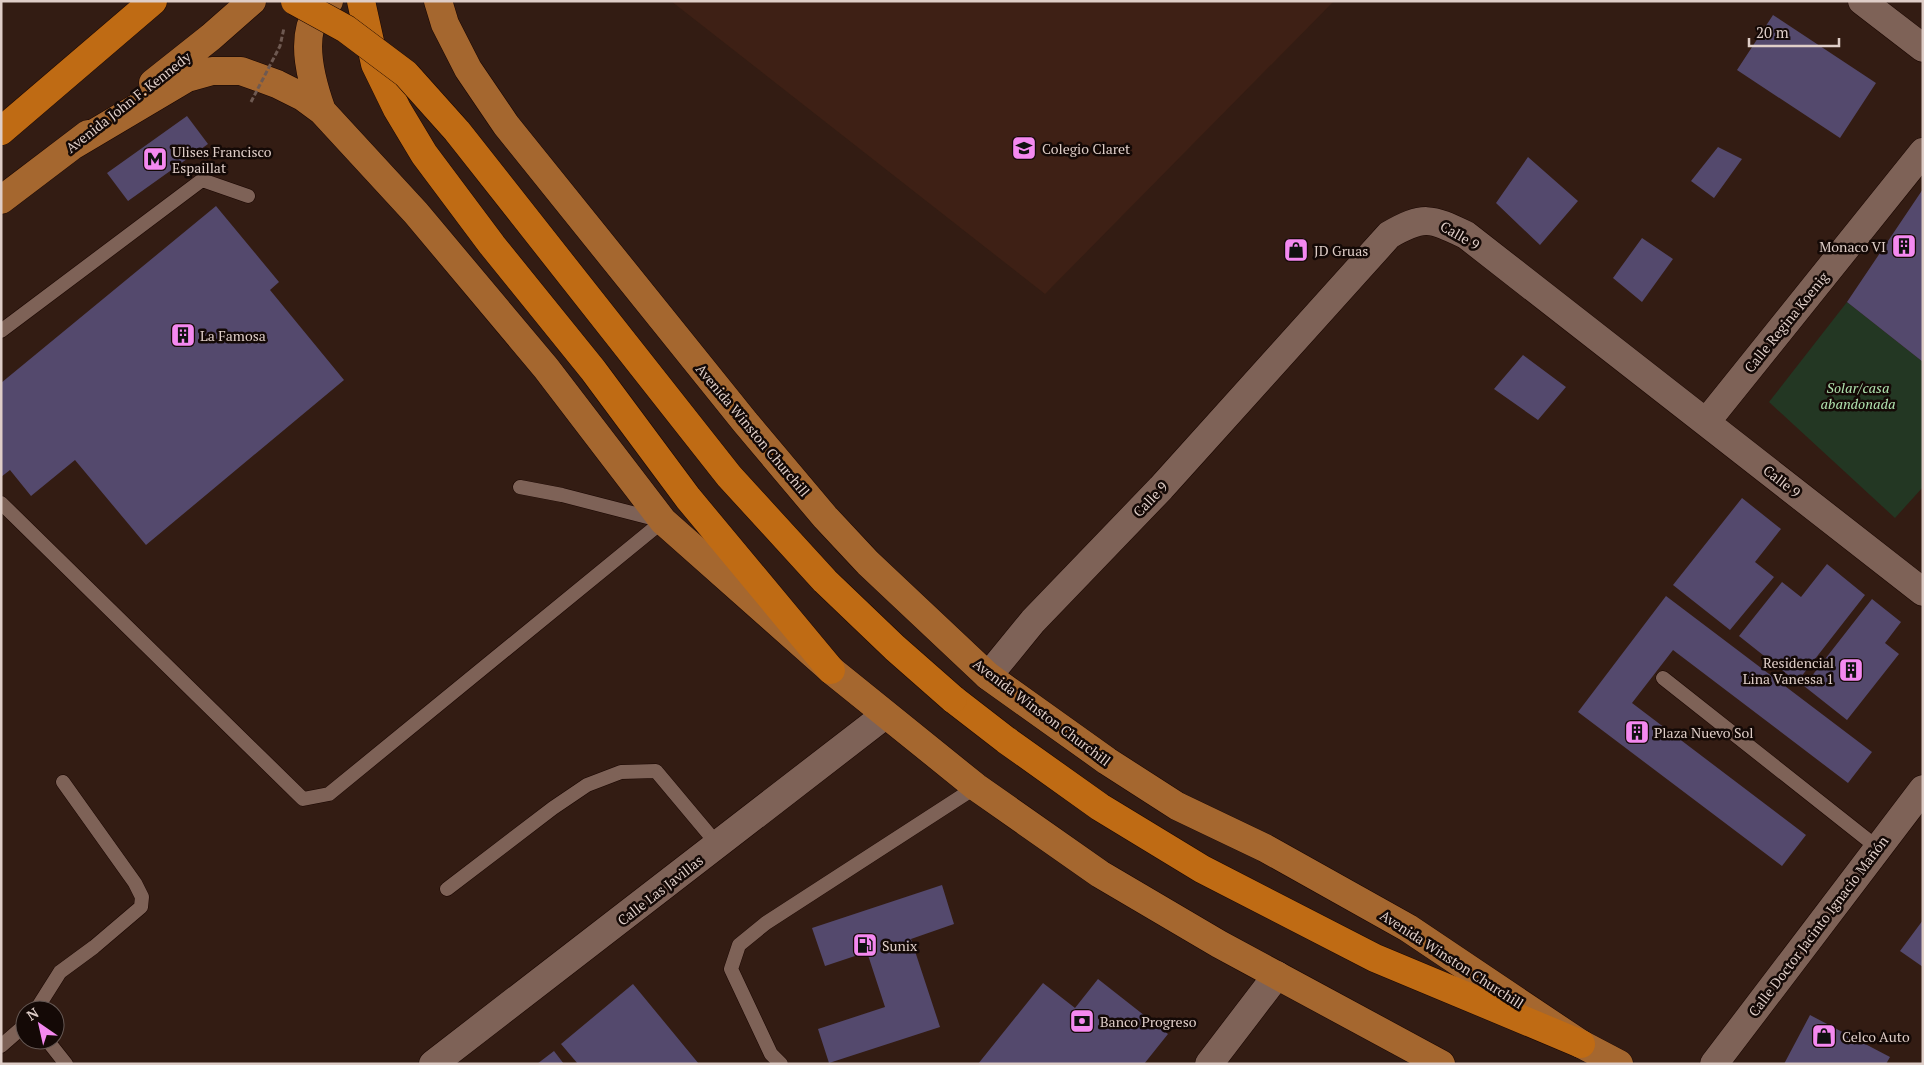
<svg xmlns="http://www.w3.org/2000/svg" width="1924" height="1065" font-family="'PT Serif',serif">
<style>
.built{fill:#3e2015}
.green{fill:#233723}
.building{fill:#54496d}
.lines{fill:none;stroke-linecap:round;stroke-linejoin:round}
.lane-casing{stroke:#1a0601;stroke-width:15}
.street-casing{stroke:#1a0601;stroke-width:29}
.secondary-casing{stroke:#1a0601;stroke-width:29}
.primary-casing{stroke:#1a0601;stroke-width:29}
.highway-casing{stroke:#1a0601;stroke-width:29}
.lane{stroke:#7e6257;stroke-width:14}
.street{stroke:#7e6257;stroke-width:28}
.secondary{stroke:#7e6257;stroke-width:28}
.primary{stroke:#a5672f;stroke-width:28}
.highway{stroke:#bf6b14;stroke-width:28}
.highway-bridge-casing{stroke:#1a0601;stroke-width:29;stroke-linecap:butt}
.path-bridge{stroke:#6e5951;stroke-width:3;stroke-dasharray:5 2.5;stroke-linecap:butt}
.highway-bridge{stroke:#bf6b14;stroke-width:28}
.labels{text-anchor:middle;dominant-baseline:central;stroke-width:5;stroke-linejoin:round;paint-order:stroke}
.street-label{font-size:14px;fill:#dfcec8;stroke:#140906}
.poi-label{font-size:14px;fill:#dfcec8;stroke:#140906;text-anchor:start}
.park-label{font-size:14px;font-style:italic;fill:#b1e4b0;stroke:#140906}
</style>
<rect width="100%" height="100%" fill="#331c13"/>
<!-- built -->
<path class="built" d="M671 1H1334L1045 294Z"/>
<!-- green -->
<path class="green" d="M1847 302 1923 362V487L1895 518 1769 402Z"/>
<!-- building -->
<path class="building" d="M1773 15 1876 83 1840 138 1737 70Z
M187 116 208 144 128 201 107 173Z
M1718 147 1742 159 1714 198 1691 181Z
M1528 157 1578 201 1540 245 1496 203Z
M1923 189V362L1847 302Z
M216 206 279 282 270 290 344 380 146 545 75 460 31 496 10 470 1 477V383Z
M1642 238 1673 259 1642 302 1613 278Z
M1523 355 1566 387 1538 420 1494 389Z
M1742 498 1781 529 1755 562 1774 577 1730 630 1673 585Z
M1827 564 1865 595 1797 682 1739 636 1782 582 1801 597Z
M1666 596 1872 752 1848 783 1673 650 1632 703 1806 835 1782 866 1578 712Z
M1872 599 1901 622 1885 643 1899 654 1847 720 1804 686Z
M942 885 954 924 911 939 940 1027 829 1063 818 1029 885 1007 867 952 825 966 812 928Z
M1923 920V967L1900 951Z
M1098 979 1168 1034 1144 1064H978L1043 983 1075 1008Z
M633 984 699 1064H578L561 1044Z
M1810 1015 1890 1057 1886 1064H1784Z
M554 1051 564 1064H537Z"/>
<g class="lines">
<defs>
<path id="lane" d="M1 331 202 180 248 196
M1 503 303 799 329 794 663 521 562 495 520 487
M1663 678 1878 848
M447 889 553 808 587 785 621 772 656 771 718 845
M36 1010 60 972 94 947 141 907 142 897 135 883 63 782
M47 1040 66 1064
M1 1046 25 1025
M781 1064 771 1054 731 969 739 945 766 923 976 787"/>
<path id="street" d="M1862 1 1923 48
M1707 421 1923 152
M988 676 1033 621 1161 488 1389 235C1424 215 1430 218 1466 235L1923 592
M433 1064 885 715
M1209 1064 1277 975"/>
<path id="secondary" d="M1714 1064 1923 789"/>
<path id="primary" d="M438 1 445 24 468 69 506 125 745 422 825 517 868 563 988 676 1107 761 1177 806 1265 848 1408 928 1581 1044 1619 1064
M153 83 211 37 252 1
M322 111C312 83 299 39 317 12 319 8 325 4 329 1
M74 145 187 78 212 71H241L277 84 303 97 322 111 416 213 546 368 663 521 831 670 976 787 1100 874 1219 944 1441 1064
M1 200 88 134"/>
<path id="highway" d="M361 1 375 64 397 109 424 154 492 245 593 370 688 498 831 670
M1 131 153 1
M953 699 1006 740 1100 807 1202 869 1375 958 1581 1044"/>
</defs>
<!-- lane casing -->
<use href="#lane" class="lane-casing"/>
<!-- street casing -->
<use href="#street" class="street-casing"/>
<!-- secondary casing -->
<use href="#secondary" class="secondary-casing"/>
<!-- primary casing -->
<use href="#primary" class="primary-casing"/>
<!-- highway casing -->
<use href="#highway" class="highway-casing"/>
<!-- lane -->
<use href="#lane" class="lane"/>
<!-- street -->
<use href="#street" class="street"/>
<!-- secondary -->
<use href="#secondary" class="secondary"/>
<!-- primary -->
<use href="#primary" class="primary"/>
<!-- highway -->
<use href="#highway" class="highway"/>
<defs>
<path id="highway-bridge" d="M295 1 346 29 406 74 457 131 729 476 825 581 895 648 953 699"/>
</defs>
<!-- highway-bridge casing -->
<use href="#highway-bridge" class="highway-bridge-casing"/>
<!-- path-bridge -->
<path class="path-bridge" d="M251 102 280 46 284 28"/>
<!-- highway-bridge -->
<use href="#highway-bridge" class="highway-bridge"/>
</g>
<!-- icons -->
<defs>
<symbol id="school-square" viewBox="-11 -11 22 22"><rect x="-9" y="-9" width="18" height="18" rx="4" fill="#f489f0" stroke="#140906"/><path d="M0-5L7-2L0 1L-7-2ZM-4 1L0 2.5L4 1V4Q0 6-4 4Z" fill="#111"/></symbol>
<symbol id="metro-square" viewBox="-11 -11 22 22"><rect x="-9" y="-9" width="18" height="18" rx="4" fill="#f489f0" stroke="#140906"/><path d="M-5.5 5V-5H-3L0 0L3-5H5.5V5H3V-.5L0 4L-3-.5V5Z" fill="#111"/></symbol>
<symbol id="building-square" viewBox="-11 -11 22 22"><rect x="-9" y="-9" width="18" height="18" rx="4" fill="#f489f0" stroke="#140906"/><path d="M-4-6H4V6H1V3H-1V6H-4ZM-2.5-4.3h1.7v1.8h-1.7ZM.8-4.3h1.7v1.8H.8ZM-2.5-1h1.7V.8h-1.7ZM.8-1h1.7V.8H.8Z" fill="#111"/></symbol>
<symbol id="shop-square" viewBox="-11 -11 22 22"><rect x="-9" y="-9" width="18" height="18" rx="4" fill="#f489f0" stroke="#140906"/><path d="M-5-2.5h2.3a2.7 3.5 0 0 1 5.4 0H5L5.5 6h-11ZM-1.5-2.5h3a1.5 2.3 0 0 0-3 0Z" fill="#111"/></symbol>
<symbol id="fuel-square" viewBox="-11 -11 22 22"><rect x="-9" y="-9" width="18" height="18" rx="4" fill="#f489f0" stroke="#140906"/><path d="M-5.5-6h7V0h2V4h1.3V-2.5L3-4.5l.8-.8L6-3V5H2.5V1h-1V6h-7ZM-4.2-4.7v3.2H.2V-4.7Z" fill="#111"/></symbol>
<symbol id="bank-square" viewBox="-11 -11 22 22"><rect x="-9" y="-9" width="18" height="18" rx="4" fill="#f489f0" stroke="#140906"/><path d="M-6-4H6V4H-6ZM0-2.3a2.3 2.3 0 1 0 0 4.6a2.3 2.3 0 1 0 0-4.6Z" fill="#111"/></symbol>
</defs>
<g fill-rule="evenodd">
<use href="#school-square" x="1010" y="134" width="28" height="28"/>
<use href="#metro-square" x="141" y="145" width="28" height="28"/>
<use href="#building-square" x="1890" y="232" width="28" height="28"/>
<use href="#shop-square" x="1282" y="236" width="28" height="28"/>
<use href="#building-square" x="169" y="321" width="28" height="28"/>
<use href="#building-square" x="1837" y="656" width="28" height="28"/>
<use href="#building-square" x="1623" y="718" width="28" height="28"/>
<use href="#fuel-square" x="851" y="931" width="28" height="28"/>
<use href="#bank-square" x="1068" y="1007" width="28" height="28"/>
<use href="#shop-square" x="1810" y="1022" width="28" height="28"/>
</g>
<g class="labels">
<!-- street labels -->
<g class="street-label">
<text transform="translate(128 102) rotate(-38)">Avenida John F. Kennedy</text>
<text transform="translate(1460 235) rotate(30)">Calle 9</text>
<text transform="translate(1786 322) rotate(-51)">Calle Regina Koenig</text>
<text transform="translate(753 430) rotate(50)">Avenida Winston Churchill</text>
<text transform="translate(1782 481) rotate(38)">Calle 9</text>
<text transform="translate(1150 499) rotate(-46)">Calle 9</text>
<text transform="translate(1042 712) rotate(37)">Avenida Winston Churchill</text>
<text transform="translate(660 890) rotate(-38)">Calle Las Javillas</text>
<text transform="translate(1818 926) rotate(-53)">Calle Doctor Jacinto Ignacio Mañón</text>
<text transform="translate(1452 959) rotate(33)">Avenida Winston Churchill</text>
</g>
<!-- poi labels -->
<g class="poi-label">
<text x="1042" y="148">Colegio Claret</text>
<text x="172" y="151">Ulises Francisco<tspan x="172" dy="16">Espaillat</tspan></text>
<text x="1886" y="246" text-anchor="end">Monaco VI</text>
<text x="1314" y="250">JD Gruas</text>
<text x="200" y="335">La Famosa</text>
<text x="1834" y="662" text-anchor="end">Residencial<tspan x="1834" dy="16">Lina Vanessa 1</tspan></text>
<text x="1654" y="732">Plaza Nuevo Sol</text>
<text x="882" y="945">Sunix</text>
<text x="1100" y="1021">Banco Progreso</text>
<text x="1842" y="1036">Celco Auto</text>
</g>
<!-- park labels -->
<g class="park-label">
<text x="1858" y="387">Solar/casa<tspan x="1858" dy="16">abandonada</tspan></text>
</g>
</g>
<!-- border -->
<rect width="1924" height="1065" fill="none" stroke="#dfcec8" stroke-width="5"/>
<!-- north arrow -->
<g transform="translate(40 1025) rotate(326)"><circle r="24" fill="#140906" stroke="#655854"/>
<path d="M0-4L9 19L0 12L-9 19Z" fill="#f489f0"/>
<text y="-8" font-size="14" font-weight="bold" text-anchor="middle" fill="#dfcec8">N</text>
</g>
<!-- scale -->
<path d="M1749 38v8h90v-8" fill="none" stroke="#dfcec8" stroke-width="2.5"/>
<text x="1756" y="38" font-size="15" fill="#dfcec8" stroke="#140906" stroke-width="4" paint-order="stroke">20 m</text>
</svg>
